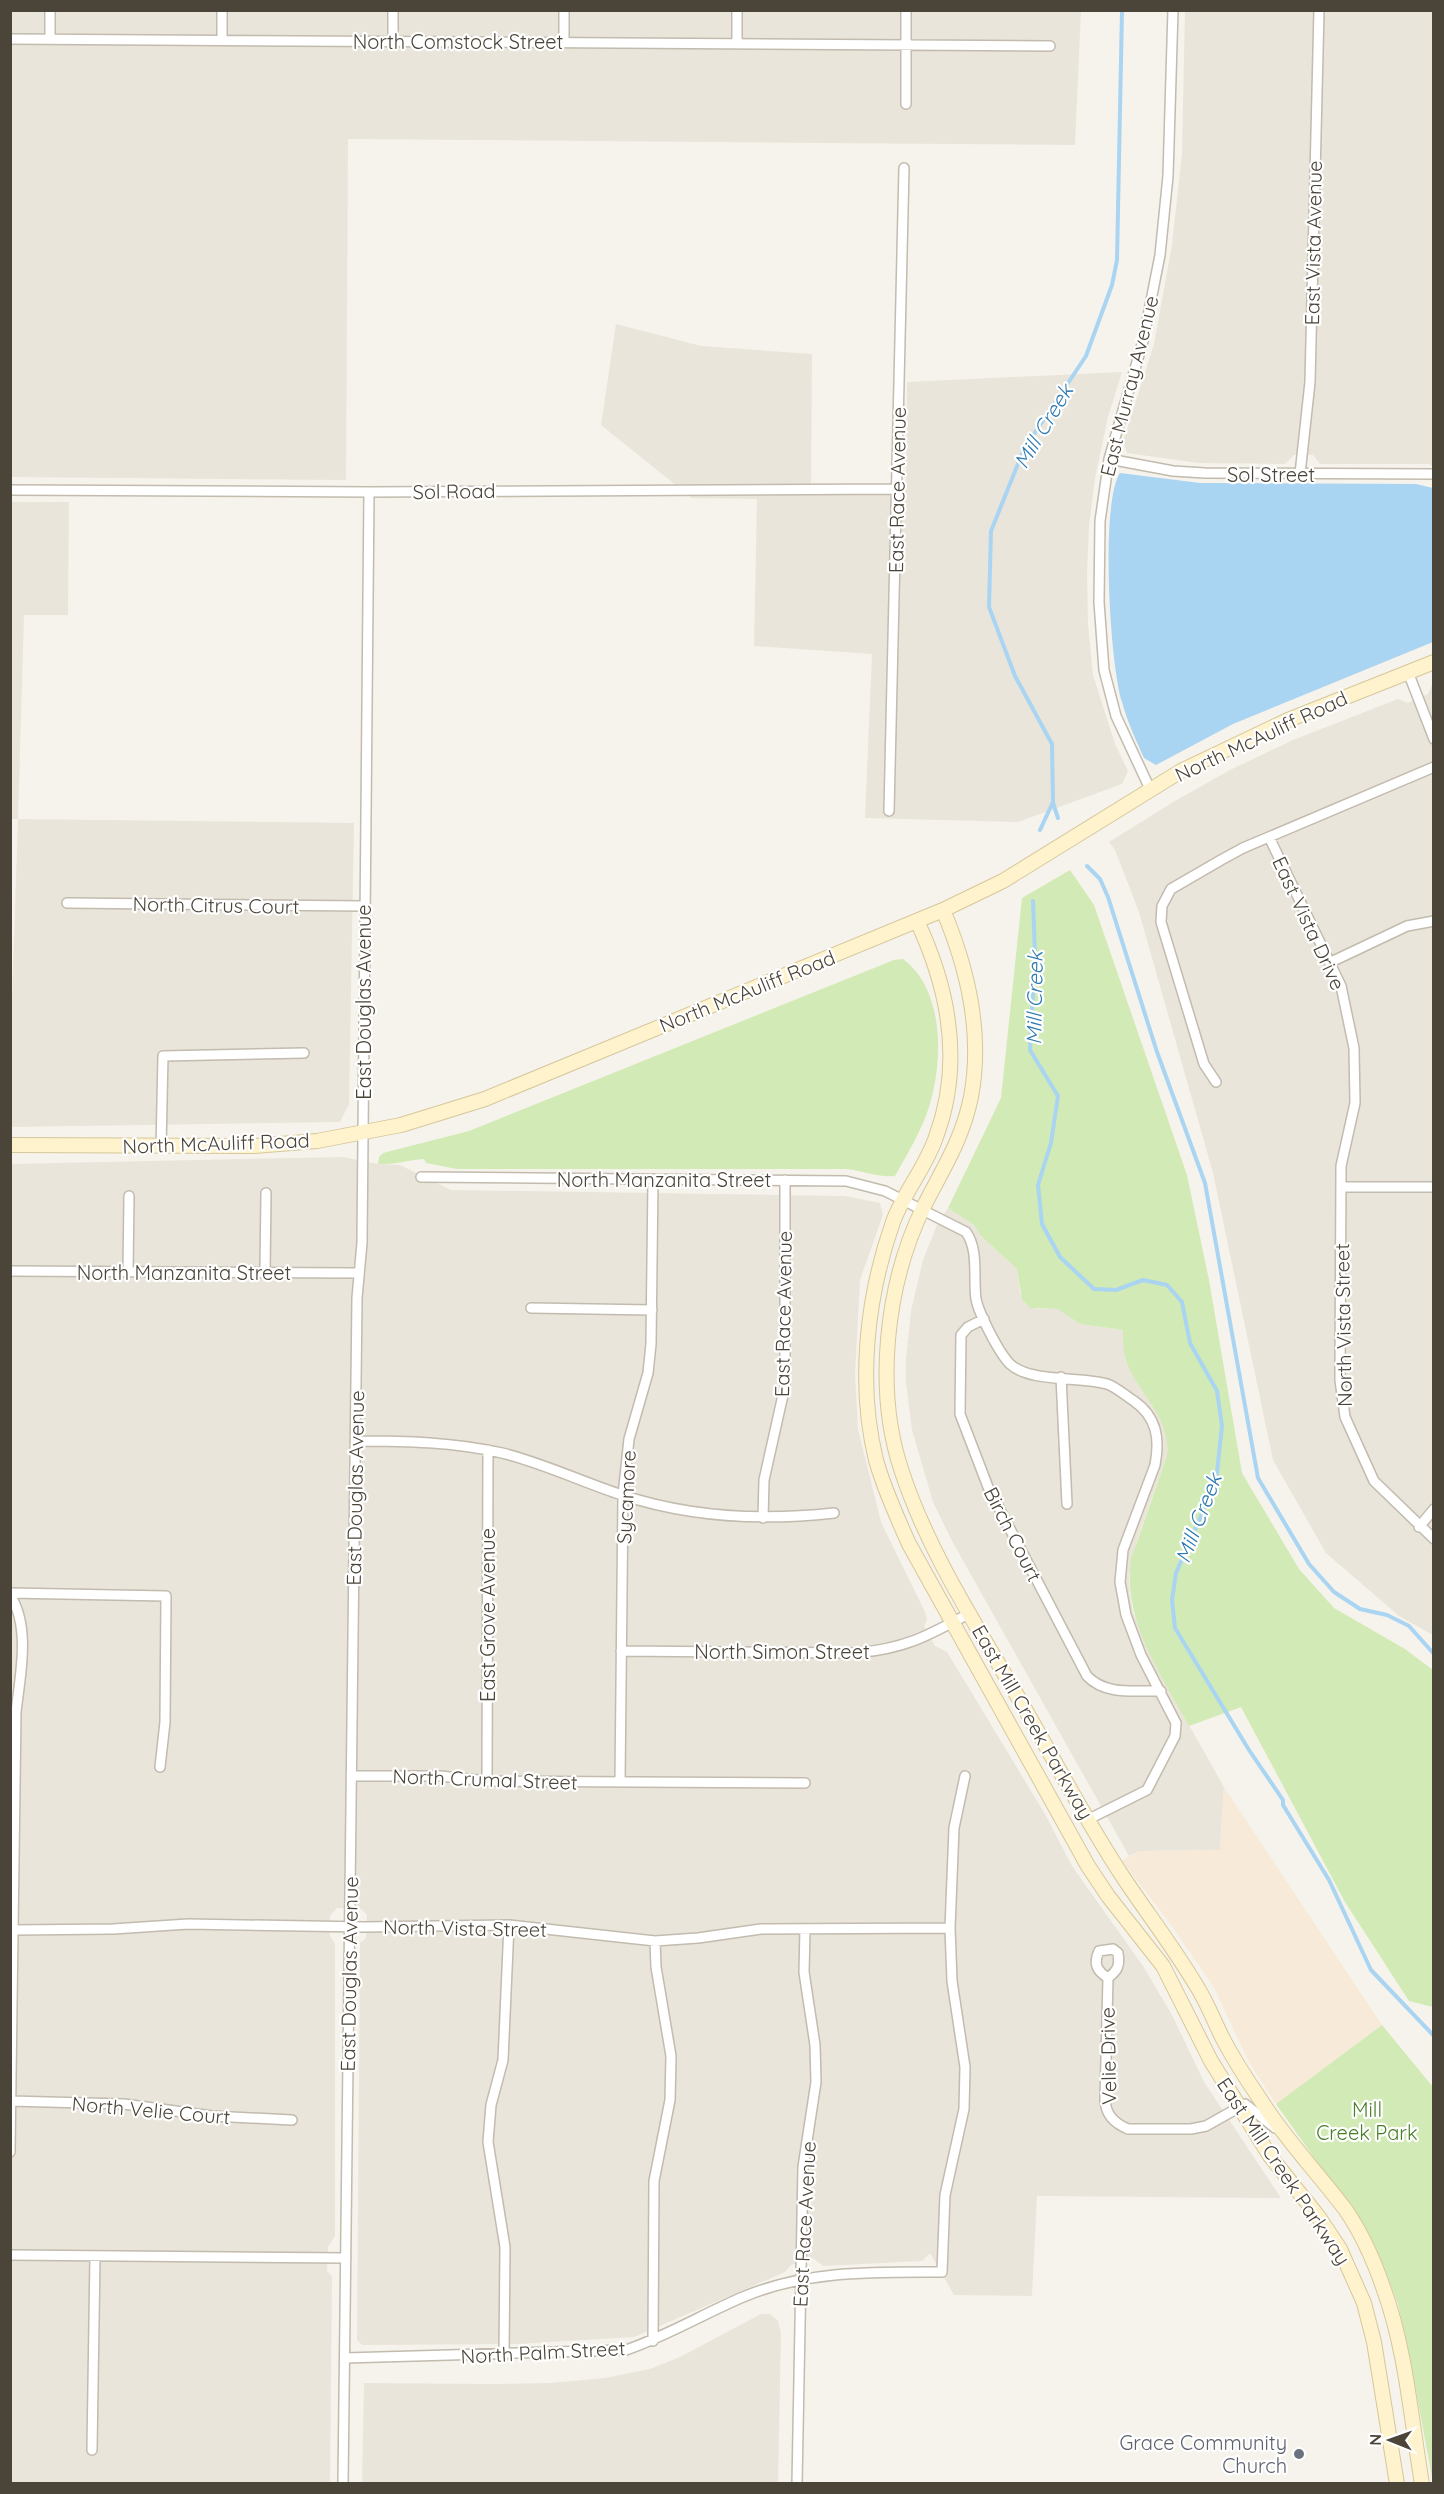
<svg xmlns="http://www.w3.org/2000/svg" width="1444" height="2494" font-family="Quicksand,sans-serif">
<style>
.residential{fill:#eae5da}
.commercial{fill:#f7ead8}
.green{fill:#d2eab5}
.water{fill:#a9d4f2}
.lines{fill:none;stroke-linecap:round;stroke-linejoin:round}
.stream{stroke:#a9d4f2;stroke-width:4}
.street-casing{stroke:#c2bbae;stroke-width:12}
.secondary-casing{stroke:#d6c79b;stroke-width:16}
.street{stroke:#fff;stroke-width:9}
.secondary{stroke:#fff3cd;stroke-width:14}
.worship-dot{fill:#6b7280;stroke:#fff;stroke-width:2}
.labels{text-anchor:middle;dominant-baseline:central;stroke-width:4.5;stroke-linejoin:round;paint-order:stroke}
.street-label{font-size:20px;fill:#4b4439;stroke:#fff}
.park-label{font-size:20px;fill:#4a7f2a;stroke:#fff}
.worship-label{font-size:20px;fill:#5b616d;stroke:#fff;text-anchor:end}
.water-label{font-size:21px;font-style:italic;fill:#2e7ab2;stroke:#fff}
</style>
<rect width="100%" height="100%" fill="#f6f3ec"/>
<!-- residential -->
<path class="residential" d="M11 11H1081L1075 145 348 139 346 480 11 477Z
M1185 11H1433V467L1430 464H1320L1313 455H1294L1285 464 1198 463 1127 453 1123 442 1154 344 1172 245 1182 153Z
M616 324 701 346 812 354 811 486 906 485 907 382 1122 372 1108 417 1095 478 1089 526 1087 572 1088 624 1093 675 1115 744 1128 771 1122 784 1018 822 865 818 872 654 754 646 757 499 692 498 601 425Z
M11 502H69L68 615H24L18 819 354 823 349 1104 340 1122 11 1127V1031L18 819H11Z
M1433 683V1635L1399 1616 1326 1553 1273 1460 1213 1173 1139 912 1115 850 1109 842 1175 801 1230 770 1293 740 1398 699 1408 703 1428 694Z
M343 1157 378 1164 400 1165 451 1190 845 1196 880 1203 883 1215 860 1280 855 1374 858 1429 881 1522 925 1612 927 1620 924 1626 935 1646 947 1652 1045 1814 1072 1866 1143 1966 1172 2015 1204 2082 1281 2198 1037 2196 1032 2296 954 2295 930 2253 922 2261 823 2266 813 2258 791 2265 785 2272 634 2337 517 2344 362 2345 357 2340 360 1943 366 1938 367 1915 361 1909 337 1908 330 1916V1936L335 1944V2236L328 2247 327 2271 332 2276 330 2483H11L10 1164Z
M948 1208 974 1225 981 1236 1017 1269 1020 1293 1026 1305 1037 1309H1059L1080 1324 1123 1330 1126 1362 1157 1411 1167 1433V1456L1138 1537 1129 1575 1130 1594 1133 1612 1154 1663 1224 1787 1220 1850 1139 1851 1129 1856 952 1541 933 1502 912 1430 906 1383V1359L911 1311 923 1260 937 1225Z
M761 2314H770L778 2321 781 2333 778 2483H362L364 2383 491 2384 551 2383 605 2378 650 2369 680 2357Z"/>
<!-- commercial -->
<path class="commercial" d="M1224 1787 1382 2025 1276 2104 1249 2062 1213 1986 1169 1922 1122 1861 1139 1851 1220 1850Z"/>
<!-- green -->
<path class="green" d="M1070 870 1094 905 1187 1175 1209 1280 1242 1473 1299 1569 1334 1608 1405 1649 1433 1670V2007L1409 2001 1345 1902 1241 1707 1189 1726C1161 1675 1122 1620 1131 1559L1167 1456C1171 1417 1140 1396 1127 1363 1123 1353 1123 1341 1123 1330L1080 1324 1058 1309 1030 1308 1022 1300 1017 1269 981 1236 974 1225 948 1208 1001 1098 1022 898Z
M903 959C941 987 943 1049 933 1092 927 1122 910 1149 895 1176 879 1178 861 1170 845 1169H457L426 1163 424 1159C407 1160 395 1165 378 1164L379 1157 383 1153 469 1131 894 960Z
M1382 2025 1433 2087V2483L1410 2358 1398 2304 1385 2270 1366 2231 1276 2104Z"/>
<!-- water -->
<path class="water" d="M1120 473 1200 483 1416 484 1433 488V642L1233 724 1156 765 1144 758C1136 740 1127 721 1122 702 1110 666 1100 502 1120 473Z"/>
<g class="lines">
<!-- stream -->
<path class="stream" d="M1053 803 1058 818
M1040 830 1053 802 1052 744 1015 676 989 607 991 531 1024 449 1086 356 1112 285 1117 260 1122 10
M1087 866 1100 879 1108 897 1157 1052 1205 1183 1258 1478 1309 1564 1334 1592 1360 1609 1387 1615 1409 1626 1434 1654
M1033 901 1035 954 1030 1050 1058 1096 1051 1143 1038 1185 1042 1224 1060 1257 1094 1289 1116 1290 1143 1280 1167 1285 1182 1302 1190 1343 1217 1391 1222 1426 1216 1482 1176 1573 1172 1600 1175 1628 1249 1750 1283 1800V1805L1329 1880 1371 1970 1434 2036"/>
<defs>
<path id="street" d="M10 39 1050 46
M50 39V10
M222 39V10
M393 41V10
M564 42V10
M737 43V10
M906 104V10
M1109 459 1173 471 1205 473 1434 474
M1300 474 1310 382 1319 10
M10 490 369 492 897 489
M1408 672 1434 739
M1150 789 1116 716 1104 670 1099 602 1100 521 1109 459 1143 341 1160 255 1168 176 1173 10
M889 811 904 168
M1269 837 1341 986 1354 1048 1355 1103 1341 1166 1340 1380 1345 1417 1374 1481 1434 1539
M67 903 364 906
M1331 962 1407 926 1434 921
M1216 1082 1204 1064 1161 922 1162 906 1171 889 1221 860 1243 848 1434 767
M161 1148 163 1056 304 1053
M421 1177 846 1181 885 1191 966 1232C979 1250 973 1277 976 1299 979 1314 999 1353 1010 1364 1030 1383 1080 1376 1107 1384 1116 1387 1126 1396 1134 1401 1157 1417 1160 1439 1155 1465L1123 1550 1120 1582 1126 1615 1141 1655 1176 1723 1175 1736 1147 1790 1089 1819
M1341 1187H1434
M10 1271 358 1273
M128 1271 129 1196
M265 1271 266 1193
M531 1308 652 1310
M984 1319 968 1327 961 1335 960 1414 988 1487 1087 1676C1106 1696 1136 1690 1161 1691
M1061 1377 1067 1504
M356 1441C406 1441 453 1442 502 1453 543 1463 582 1482 622 1495 692 1518 762 1521 834 1513
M763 1518 764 1480 785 1386V1180
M1419 1527 1434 1509
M10 1593 166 1596 165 1722 160 1767
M10 1595C31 1627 20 1676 16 1712L10 2152
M621 1651 857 1653C907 1648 927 1636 970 1613
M351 1776H440L487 1781 805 1783
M487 1781 488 1450
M620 1782 623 1495 629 1439 648 1373 651 1344 653 1180
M15 1930 113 1929 188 1924 364 1927 509 1925 655 1941 698 1938 761 1929 950 1928
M1108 1978C1097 1971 1093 1964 1099 1951L1113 1949 1118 1953C1120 1966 1118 1970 1108 1978L1105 2100C1106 2115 1114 2123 1128 2129H1191L1206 2126 1245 2104 1275 2128
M10 2101 124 2104 212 2116 292 2120
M10 2255 346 2258
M653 2341 654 2181 670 2100 671 2056 656 1967 655 1941
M504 2355 505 2247 488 2142 491 2105 503 2060 509 1925
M345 2358 626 2350C667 2336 703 2314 743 2297 807 2270 874 2272 942 2272L945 2195 964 2109 965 2067 952 1981 950 1928 954 1828 965 1776
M92 2450 95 2256
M343 2484 357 1298 362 1243 369 492
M797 2484 803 2167 816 2082 815 2045 804 1972 805 1929"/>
<path id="secondary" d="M943 910C968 969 983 1033 971 1097 962 1141 942 1170 923 1208 886 1285 874 1390 902 1472 929 1554 979 1629 1022 1704 1055 1761 1086 1821 1123 1877 1147 1913 1174 1948 1196 1985 1207 2002 1214 2021 1223 2039 1234 2060 1247 2080 1260 2099 1285 2139 1317 2172 1345 2209 1361 2232 1374 2261 1383 2287 1406 2349 1411 2419 1422 2484
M917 921C949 989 963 1064 936 1137 926 1167 904 1192 893 1222 867 1296 857 1383 876 1460 884 1489 897 1517 909 1544L1088 1866 1108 1896 1163 1966 1211 2061 1270 2156 1318 2216 1340 2249 1364 2303 1374 2342 1397 2484
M10 1145 254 1146 317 1141 401 1125 485 1099 943 910 1003 881 1181 771 1288 720 1434 662"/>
</defs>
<!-- street casing -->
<use href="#street" class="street-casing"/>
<!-- secondary casing -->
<use href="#secondary" class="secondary-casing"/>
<!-- street -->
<use href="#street" class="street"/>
<!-- secondary -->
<use href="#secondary" class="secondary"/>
</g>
<!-- markers -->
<circle class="worship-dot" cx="1299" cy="2454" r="6"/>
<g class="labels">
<!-- street labels -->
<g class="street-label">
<text x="458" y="41">North Comstock Street</text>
<text transform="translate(1313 243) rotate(-89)">East Vista Avenue</text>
<text transform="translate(1129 386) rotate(-76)">East Murray Avenue</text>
<text x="1271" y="474">Sol Street</text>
<text transform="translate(897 490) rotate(-89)">East Race Avenue</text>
<text transform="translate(454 491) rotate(-1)">Sol Road</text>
<text transform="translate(1261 736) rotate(-25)">North McAuliff Road</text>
<text transform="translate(216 905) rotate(1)">North Citrus Court</text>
<text transform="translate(1309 923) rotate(65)">East Vista Drive</text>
<text transform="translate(747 991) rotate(-22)">North McAuliff Road</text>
<text transform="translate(363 1002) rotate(-90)">East Douglas Avenue</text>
<text transform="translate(216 1143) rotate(-2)">North McAuliff Road</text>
<text x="664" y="1179">North Manzanita Street</text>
<text x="184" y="1272">North Manzanita Street</text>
<text transform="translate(783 1314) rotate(-89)">East Race Avenue</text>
<text transform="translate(1343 1325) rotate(-91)">North Vista Street</text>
<text transform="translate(355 1488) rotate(-89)">East Douglas Avenue</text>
<text transform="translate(626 1497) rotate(-87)">Sycamore</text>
<text transform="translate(1013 1534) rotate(63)">Birch Court</text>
<text transform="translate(487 1615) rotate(-90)">East Grove Avenue</text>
<text x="782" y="1651">North Simon Street</text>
<text transform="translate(1033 1722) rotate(60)">East Mill Creek Parkway</text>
<text transform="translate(485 1779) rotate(2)">North Crumal Street</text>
<text transform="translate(465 1928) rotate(1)">North Vista Street</text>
<text transform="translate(349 1974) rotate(-89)">East Douglas Avenue</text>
<text transform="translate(1108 2056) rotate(-91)">Velie Drive</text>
<text transform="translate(151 2110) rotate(5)">North Velie Court</text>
<text transform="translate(1284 2171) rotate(56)">East Mill Creek Parkway</text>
<text transform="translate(804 2224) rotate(-87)">East Race Avenue</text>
<text transform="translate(543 2352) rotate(-3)">North Palm Street</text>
</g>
<!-- park labels -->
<g class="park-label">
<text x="1367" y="2109">Mill<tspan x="1367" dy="23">Creek Park</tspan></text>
</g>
<!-- worship labels -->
<g class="worship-label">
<text x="1287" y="2442">Grace Community<tspan x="1287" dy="23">Church</tspan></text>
</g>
<!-- water labels -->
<g class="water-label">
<text transform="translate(1043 426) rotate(-59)">Mill Creek</text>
<text transform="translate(1034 998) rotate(-89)">Mill Creek</text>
<text transform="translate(1198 1518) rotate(-69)">Mill Creek</text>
</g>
</g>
<!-- border -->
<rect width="1444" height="2494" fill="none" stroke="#4b4439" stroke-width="24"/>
<!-- north arrow -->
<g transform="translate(1390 2440) rotate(271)" stroke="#ffffff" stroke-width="4.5" paint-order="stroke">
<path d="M0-4.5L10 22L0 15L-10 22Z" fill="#4b4439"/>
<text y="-9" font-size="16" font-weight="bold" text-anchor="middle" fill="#4b4439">N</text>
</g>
</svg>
